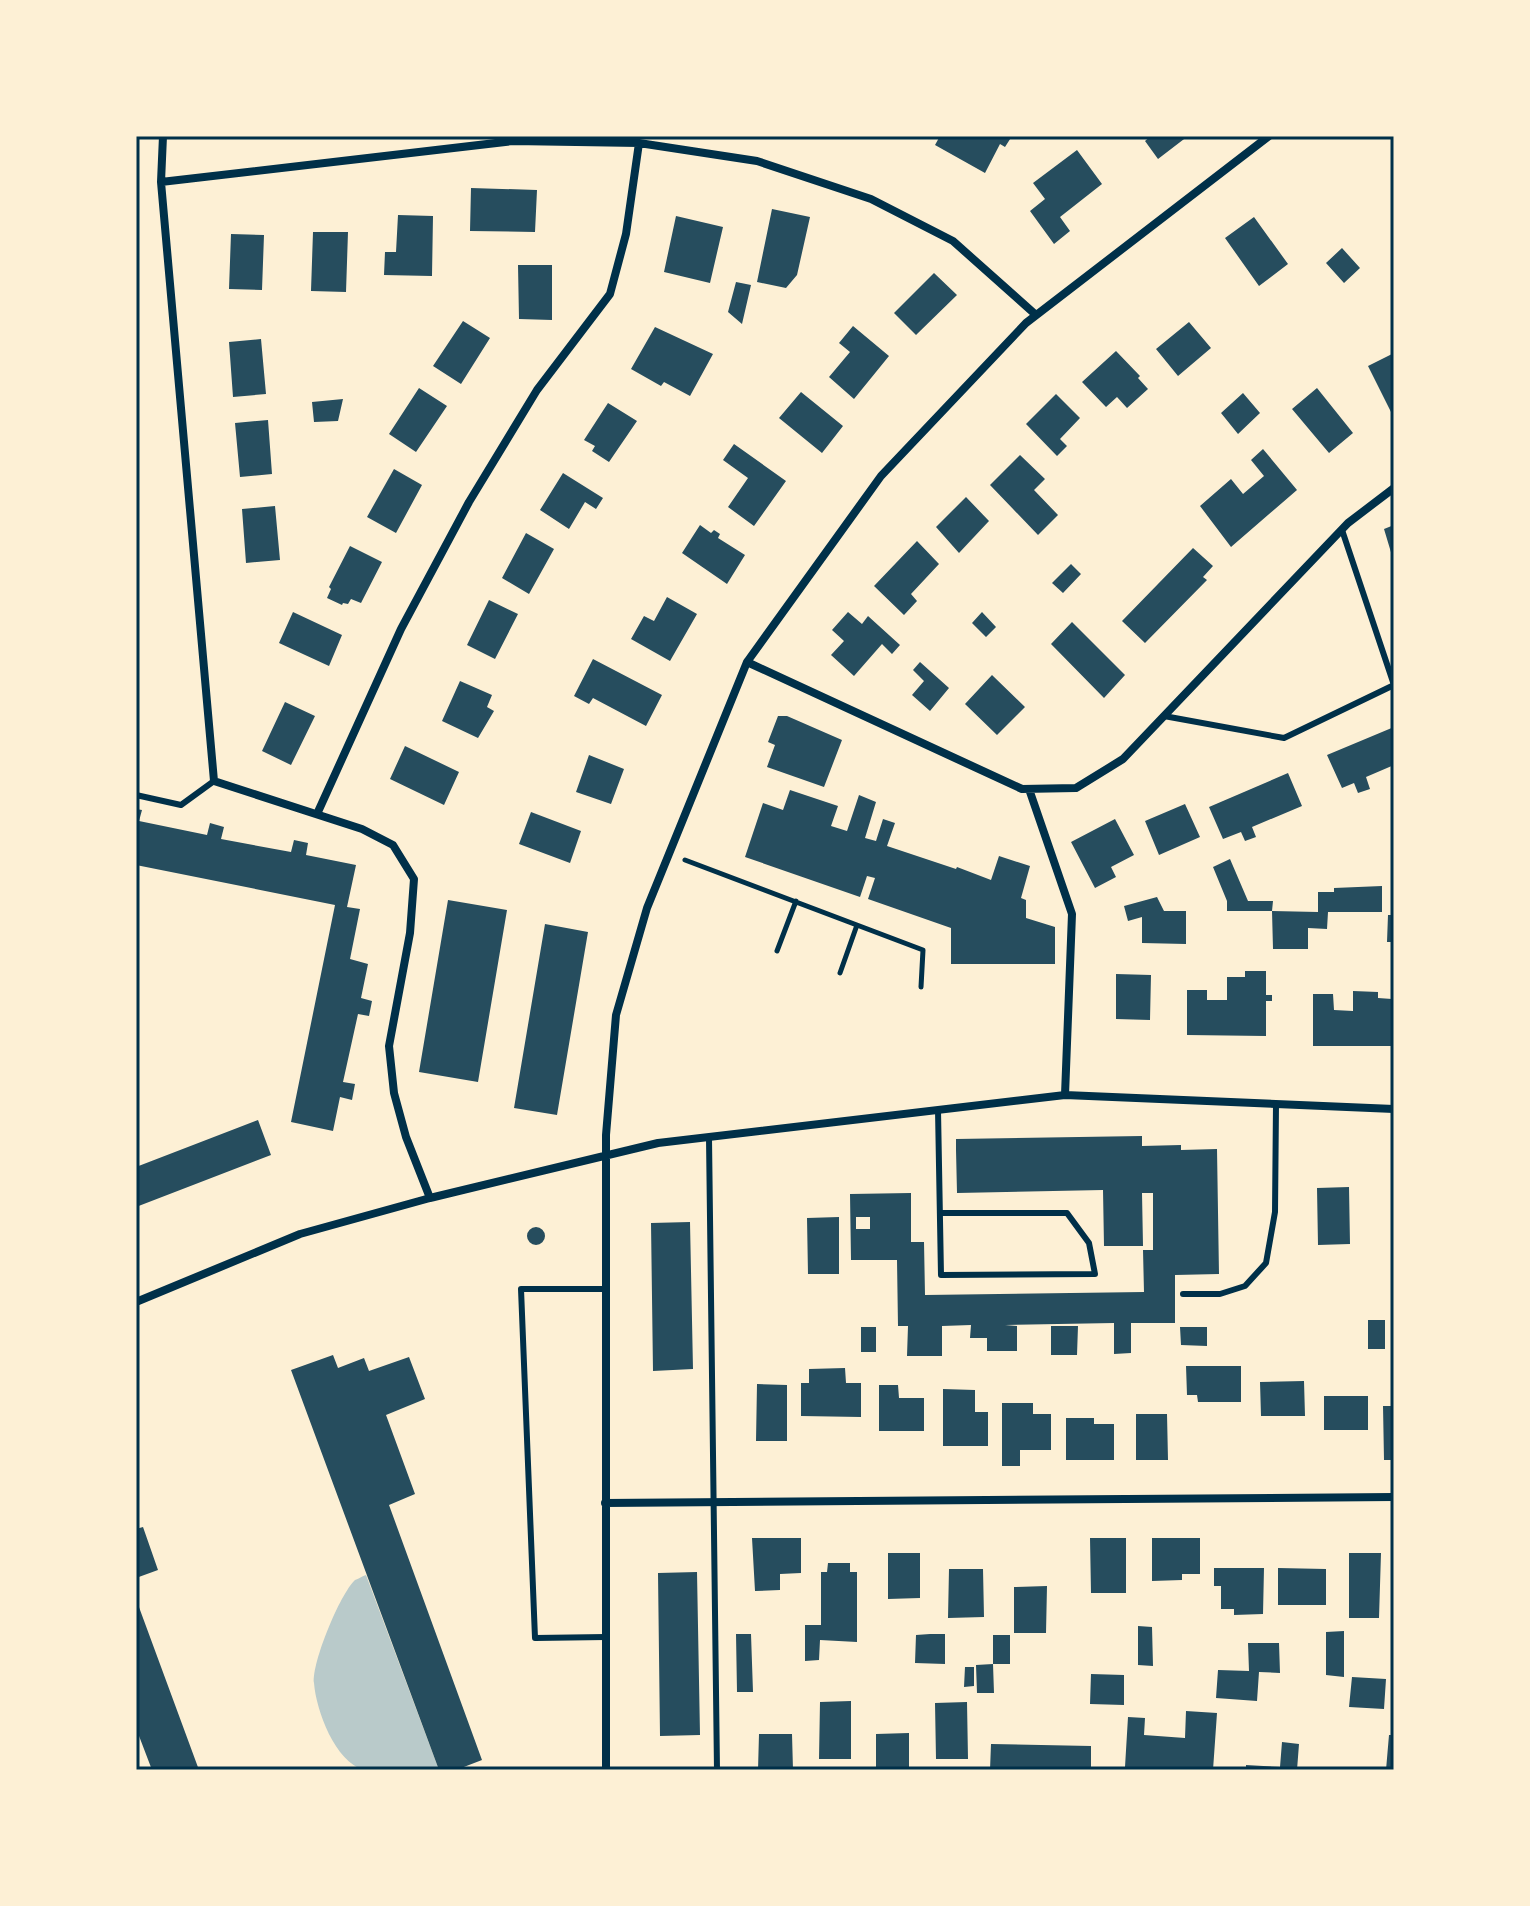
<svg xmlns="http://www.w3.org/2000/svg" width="1530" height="1906" font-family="'Playfair Display',serif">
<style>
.green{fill:#b9caca}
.building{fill:#264d5e;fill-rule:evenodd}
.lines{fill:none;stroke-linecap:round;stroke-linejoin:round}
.path{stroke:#003049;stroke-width:5}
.service{stroke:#003049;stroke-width:6}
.minor{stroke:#003049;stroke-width:8}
.neatline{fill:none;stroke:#003049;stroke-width:3}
</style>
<rect width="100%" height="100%" fill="#fdf0d5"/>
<!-- green -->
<path class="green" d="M366 1575 439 1770C423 1770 377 1774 364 1770 335 1762 316 1710 314 1683 312 1662 340 1594 355 1580 356 1580 365 1575 366 1575Z"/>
<!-- building -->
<path class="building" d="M940 136H1012L1005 147 1000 144 985 173 935 145Z
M1151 136H1188L1158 159 1145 141Z
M1077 150 1102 184 1060 217 1070 231 1054 244 1030 211 1045 199 1033 183Z
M471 188 537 190 535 232 470 231Z
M772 209 810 217 797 275 786 288 757 282Z
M398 215 433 216 432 276 384 275 385 252H396Z
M676 216 723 227 710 283 664 272Z
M1254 217 1288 264 1259 286 1225 238Z
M313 232H348L346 292 311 291Z
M231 234 264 235 262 290 229 289Z
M1342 248 1360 268 1344 283 1326 263Z
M518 265H552V320L519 319Z
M934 273 957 295 916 335 894 313Z
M736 282 751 285 742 324 728 312Z
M463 321 490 338 461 384 433 366Z
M1189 322 1211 348 1178 376 1156 349Z
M853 326 889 356 854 399 829 377 850 352 839 343Z
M655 327 713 354 690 396 664 382 661 386 631 369Z
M261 339 266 394 233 397 229 342Z
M1116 351 1140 376 1138 378 1148 389 1127 408 1117 397 1106 407 1082 382Z
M1394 353V418L1368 366Z
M419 388 447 406 416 452 389 434Z
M1317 388 1353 433 1329 453 1292 409Z
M801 392 843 426 822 453 779 418Z
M1243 393 1260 413 1238 434 1221 413Z
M1056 394 1080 418 1060 439 1067 446 1057 456 1026 424Z
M343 399 338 421 314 422 312 402Z
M608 403 637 421 609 462 592 451 595 446 584 440Z
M268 420 272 474 240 477 235 423Z
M734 444 786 481 754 526 728 507 748 478 723 460Z
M1263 449 1297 490 1231 547 1200 506 1231 479 1243 494 1264 476 1251 460Z
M1020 455 1045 479 1034 490 1058 515 1038 535 990 485Z
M394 469 422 485 396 533 367 517Z
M563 473 603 498 596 509 585 502 569 529 540 510Z
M966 497 989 521 959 553 936 527Z
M275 506 280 560 246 563 242 509Z
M700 525 711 533 714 530 720 534 718 538 745 555 727 584 682 553Z
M1394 525V559H1393L1384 529Z
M526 533 554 549 529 594 502 578Z
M917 541 939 564 911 594 917 601 904 615 874 586Z
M350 546 382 562 361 603 351 599 348 604 343 603 342 605 327 598 331 589 329 587Z
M1193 548 1213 566 1203 577 1207 580 1145 643 1122 621Z
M1071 564 1081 574 1063 593 1052 583Z
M667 597 697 614 670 661 631 639 644 616 654 621Z
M489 600 518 614 495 659 467 645Z
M293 612 342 635 329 666 279 643Z
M848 612 862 624 868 616 900 645 892 654 882 644 854 676 831 655 844 641 832 630Z
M982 612 996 627 986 637 972 623Z
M1072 622 1125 675 1104 698 1051 644Z
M593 659 662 695 646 726 593 698 589 704 574 696Z
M920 662 949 688 930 711 912 695 924 681 913 670Z
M992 675 1025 707 997 735 965 704Z
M460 681 492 695 487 707 494 711 478 738 442 721Z
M285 702 315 716 291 765 262 751Z
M778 716H787L842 740 824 787 767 767 775 745 768 742Z
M1394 727V765L1366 777 1370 789 1358 793 1354 783 1342 788 1327 755Z
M405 746 459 772 444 805 390 779Z
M589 755 624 769 611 804 576 792Z
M1288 773 1302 806 1252 827 1256 837 1245 841 1241 832 1223 839 1209 807Z
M790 790 838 806 831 826 847 831 859 795 876 802 865 838 876 841 883 819 895 823 887 846 956 869 957 867 991 880 999 856 1030 866 1021 898 1026 900V918L1055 927V964H951V928L868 899 875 878 867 876 860 897 745 857 763 803 783 810Z
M1185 804 1200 837 1159 855 1145 821Z
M136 809 142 810 139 821 207 835 210 823 224 827 221 839 291 852 294 840 308 843 306 855 356 865 347 907 360 909 350 959 368 964 361 998 372 1001 369 1016 358 1014 343 1082 355 1084 352 1100 340 1097 333 1131 291 1122 335 905 136 865Z
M531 812 581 831 570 863 519 844Z
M1115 819 1134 855 1111 867 1116 877 1095 888 1071 842Z
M1230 859 1248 901H1273L1272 911H1227V901L1213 867Z
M1382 886V912H1328L1327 929 1308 928V949H1273L1272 911 1318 912V892H1334V888Z
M1157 897 1164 911H1186V944L1142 943V917L1128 921 1124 906Z
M448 900 507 910 478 1082 419 1072Z
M1388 915H1394V942H1387Z
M545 924 588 932 557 1115 514 1108Z
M1245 971H1266V995H1272V1001H1266V1036L1187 1035V990H1207V1000H1227V977H1245Z
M1116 974 1151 975 1150 1020 1116 1019Z
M1353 991 1378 992V998L1392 999 1393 1046H1313V994H1333L1334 1010 1353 1011Z
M258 1120 271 1155 136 1207V1167Z
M1142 1136V1146L1181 1145V1150L1217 1149 1219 1274 1175 1275V1323H1131V1353L1114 1354V1323L1005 1325 1017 1326V1351H987V1338H970L971 1325 942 1326V1356H907L908 1326H898L897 1260H851L850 1194 911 1193V1242H924L925 1295 1144 1292 1143 1250H1153V1193H1142L1143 1246H1104L1103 1190 957 1193 956 1150V1139ZM856 1217H870V1229H856Z
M1349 1187 1350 1244 1318 1245 1317 1188Z
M839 1217V1274H808L807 1218Z
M690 1222 693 1369 653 1371 651 1223Z
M527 1236a9 9 0 1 1 18 0a9 9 0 1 1-18 0Z
M1368 1320H1385V1349H1368Z
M1051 1326H1078L1077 1355H1051Z
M861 1327H876V1352H861Z
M1180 1327H1207V1346L1181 1345Z
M333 1355 338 1368 364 1358 369 1371 409 1357 425 1399 386 1415 415 1494 389 1505 482 1760 456 1770H439L291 1370Z
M1186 1366H1241V1402H1198L1197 1395H1187Z
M845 1368 846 1383H861V1417L801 1416V1383H809V1369Z
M1304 1381 1305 1416H1261L1260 1382Z
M757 1384 787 1385V1441H756Z
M879 1385H898L899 1398H924V1431H879Z
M943 1389 975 1390V1412H988V1446H943Z
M1324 1396H1368V1430H1324Z
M1002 1403H1033V1414H1051V1450H1020V1466H1002Z
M1383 1406H1394V1460H1384Z
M1136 1414H1167L1168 1460H1136Z
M1066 1418H1094V1424H1114V1460H1066Z
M143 1527 158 1570 136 1578V1529Z
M752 1538H801V1573L780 1574V1590L755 1591Z
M1090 1538H1126V1593H1091Z
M1152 1538H1200V1574H1182V1580L1152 1581Z
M888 1553H920V1598L888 1599Z
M1349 1553H1381L1379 1618H1349Z
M828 1563H850V1572H857V1642L820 1640 819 1660 805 1661V1625H821V1572H827Z
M1214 1568H1264L1263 1614 1234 1615V1609H1221V1586H1214Z
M1278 1568 1326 1569V1605H1278Z
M949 1569H983L984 1617 948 1618Z
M697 1572 700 1735 660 1736 658 1573Z
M1047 1586 1046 1633H1014V1587Z
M136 1599 199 1770H152L136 1728Z
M1138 1626 1152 1627 1153 1666 1138 1665Z
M1344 1631V1677L1326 1675V1632Z
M736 1634H751L753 1692H737Z
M930 1634H945V1664L915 1663 916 1635Z
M993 1635H1010V1664H993Z
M1248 1643H1279L1280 1673 1259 1672 1257 1701 1216 1698 1218 1670 1249 1671Z
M993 1664 994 1693H977L976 1665Z
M965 1667H974V1686L964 1687Z
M1091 1674 1124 1675V1705L1090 1704Z
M1352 1677 1386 1679 1384 1709 1349 1707Z
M851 1701V1759H819L820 1702Z
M967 1702 968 1759H936L935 1703Z
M1186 1711 1217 1713 1213 1770 1125 1767 1128 1717 1145 1718 1144 1735 1185 1738Z
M909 1733V1770H876V1734Z
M759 1734H792L793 1770H758Z
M1389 1735H1394V1770H1386Z
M1282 1742 1299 1744 1297 1770H1246V1765L1280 1767Z
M991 1744 1091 1746V1770H990Z"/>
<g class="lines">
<!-- path -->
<path class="path" d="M685 860 923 950 921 987
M777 951 796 901
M840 973 857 925"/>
<!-- service -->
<path class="service" d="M1164 716 1284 738 1394 685 1342 530
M136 795 181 805 214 781
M938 1110C939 1165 940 1220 941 1275L1095 1274 1089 1243 1067 1213H940
M709 1138 717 1770
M605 1289H521L535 1638 606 1637
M1183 1294H1220L1245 1286 1266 1263 1275 1212 1276 1104"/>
<!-- minor -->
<path class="minor" d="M163 136 161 182 214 781 362 829 393 845 414 879 410 933 389 1046 394 1093 406 1137 430 1198
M161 182 513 141 639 143 757 161 871 199 953 241 1036 315
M747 662 1022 789 1076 788 1123 759 1348 523 1394 488
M1029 789 1072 914 1065 1095
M317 814 401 629 469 502 537 390 610 294 626 234 639 143
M136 1302 300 1234 430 1198 658 1143 1065 1095 1394 1109
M605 1503 1394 1497
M606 1770V1135L616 1015 647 908 747 662 881 476 1026 323 1269 136"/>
</g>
<!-- border -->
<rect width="1530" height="1906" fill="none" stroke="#fdf0d5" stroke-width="276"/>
<rect x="138" y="138" width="1254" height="1630" class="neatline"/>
</svg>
